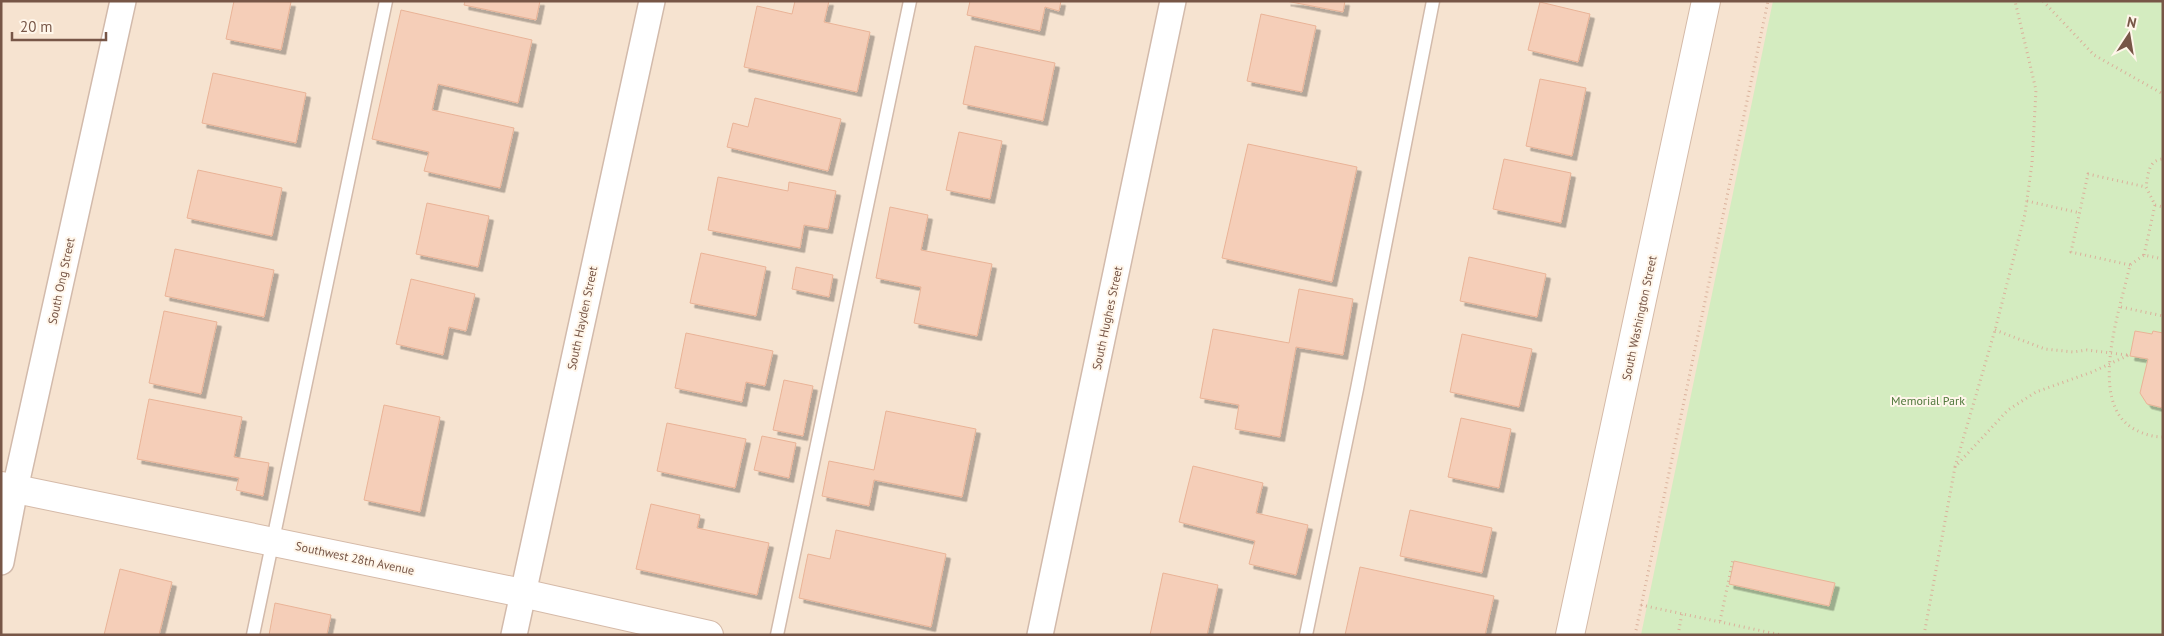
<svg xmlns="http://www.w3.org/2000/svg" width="2164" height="636" font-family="'PT Sans',sans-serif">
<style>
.residential{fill:#f6e3d0}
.green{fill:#d4ecc0}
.building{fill:#f5ceb8;stroke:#e9b397;filter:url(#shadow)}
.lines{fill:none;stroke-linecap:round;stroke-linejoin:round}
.service-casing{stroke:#d2baab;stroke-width:15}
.minor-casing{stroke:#d2baab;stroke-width:28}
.secondary-casing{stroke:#d5baa8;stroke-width:30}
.path{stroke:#dab19b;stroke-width:3;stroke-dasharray:1 4;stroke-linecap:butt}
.service{stroke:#fff;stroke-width:12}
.minor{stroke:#fff;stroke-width:25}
.secondary{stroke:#fff;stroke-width:28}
.labels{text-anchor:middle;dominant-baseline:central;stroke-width:4;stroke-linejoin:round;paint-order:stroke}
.street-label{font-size:12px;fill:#775647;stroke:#fff6ea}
.park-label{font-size:12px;fill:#50783c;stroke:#fff6ea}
</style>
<defs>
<filter id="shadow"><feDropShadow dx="4.5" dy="4.5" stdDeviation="0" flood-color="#0004"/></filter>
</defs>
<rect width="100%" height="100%" fill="#fef2e2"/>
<!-- residential -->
<path class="residential" d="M1 1H2163V635H1Z"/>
<!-- green -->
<path class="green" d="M1773 1H2163V635H1641Z"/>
<!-- building -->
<path class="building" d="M234 1 291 2 281 50 226 39Z
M465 1H540L536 20 464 5Z
M795 1H829L824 22 870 32 857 92 744 67 757 6 792 14Z
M970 1H1061L1059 11 1045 7 1040 31 967 15Z
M1286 1H1345L1343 12Z
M1540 2 1590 14 1578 62 1528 50Z
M401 10 532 40 518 103 438 84 432 110 514 128 500 188 424 171 429 152 372 139Z
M1261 14 1316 26 1302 92 1247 81Z
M975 46 1055 63 1043 121 963 104Z
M213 73 306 93 296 143 202 123Z
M1540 79 1586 88 1572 156 1526 146Z
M755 98 841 119 828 171 727 147 733 123 748 127Z
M959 132 1002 141 990 199 946 190Z
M1248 144 1357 167 1332 282 1222 258Z
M1504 159 1571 173 1561 223 1493 209Z
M198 170 282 188 272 236 187 218Z
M718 177 788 191 789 182 836 191 828 229 804 225 800 248 708 230Z
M427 203 489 216 478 267 416 254Z
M890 207 928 215 921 250 992 264 977 336 914 323 921 287 876 278Z
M175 249 274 270 264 317 165 296Z
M701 253 766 267 756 316 690 303Z
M1469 257 1546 274 1537 317 1460 301Z
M796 267 833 275 829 297 792 289Z
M411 279 475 294 466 331 449 327 443 355 396 344Z
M1299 289 1353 299 1343 355 1296 347 1280 437 1235 429 1239 405 1200 398 1213 329 1289 343Z
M164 311 217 322 201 394 149 383Z
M2135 331 2152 334 2153 331 2163 333V408L2147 404 2140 393 2148 359 2130 356Z
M686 333 773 351 765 386 746 382 742 402 675 388Z
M1462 334 1532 349 1519 407 1450 392Z
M784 380 813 386 803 436 773 430Z
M149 399 242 417 234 457 269 463 263 496 236 490 239 478 137 459Z
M384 405 440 417 420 512 364 500Z
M886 411 976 429 962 497 874 480 869 506 822 496 829 461 874 470Z
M1461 418 1511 429 1499 488 1448 477Z
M667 423 746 439 735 488 657 471Z
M762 436 796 443 789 478 754 470Z
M1193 466 1263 483 1256 513 1308 525 1296 575 1249 564 1255 541 1179 522Z
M651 504 700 515 697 528 769 543 757 595 636 569Z
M1410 510 1492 528 1482 573 1400 556Z
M836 530 946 554 931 627 799 598 808 554 830 559Z
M1734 561 1835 583 1829 606 1729 584Z
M1360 567 1494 596 1485 635H1345Z
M120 569 172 582 159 635H104Z
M1163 573 1218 585 1207 635H1150Z
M275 603 331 615 327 634 330 635H269Z"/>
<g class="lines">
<defs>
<path id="service" d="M253 635 386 1
M777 635 910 1
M1306 635 1357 389 1433 1"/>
<path id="minor" d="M1 562 15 489 123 1
M514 635 652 1
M1040 635 1173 1"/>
<path id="secondary" d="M1 486 522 593 709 635
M1570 635 1706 1"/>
</defs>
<!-- service casing -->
<use href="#service" class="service-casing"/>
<!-- minor casing -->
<use href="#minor" class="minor-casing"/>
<!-- secondary casing -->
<use href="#secondary" class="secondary-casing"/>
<!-- path -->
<path class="path" d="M2043 1 2094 55 2163 94
M2027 201 2080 213
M2155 205 2163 207
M2144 255 2155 205 2146 187C2148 175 2148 160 2163 159
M2163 259 2144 255 2130 265C2121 307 2086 402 2134 429 2143 434 2153 437 2163 437
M2130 265 2071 252 2088 174 2146 187
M2121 307 2163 316
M1995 330 2045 349 2073 352 2087 350 2127 355
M1955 467 1995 330 2025 214 2032 163 2036 90 2015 1
M1641 605 1781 635
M1720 621 1733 560
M1635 635 1768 1
M1678 635 1682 613
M1924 635 1955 467 2008 410 2036 392 2092 372 2129 355"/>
<!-- service -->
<use href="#service" class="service"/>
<!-- minor -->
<use href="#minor" class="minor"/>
<!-- secondary -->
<use href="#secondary" class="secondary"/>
</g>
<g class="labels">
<!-- street labels -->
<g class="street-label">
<text transform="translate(61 281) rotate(-78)">South Ong Street</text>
<text transform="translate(582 318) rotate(-78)">South Hayden Street</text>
<text transform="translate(1107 318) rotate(-78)">South Hughes Street</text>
<text transform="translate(1639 318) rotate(-78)">South Washington Street</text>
<text transform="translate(355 558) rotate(12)">Southwest 28th Avenue</text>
</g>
<!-- park labels -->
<g class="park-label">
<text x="1928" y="400">Memorial Park</text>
</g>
</g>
<!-- border -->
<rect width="2164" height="636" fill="none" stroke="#775647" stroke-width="5"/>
<!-- north arrow -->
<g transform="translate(2129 35) rotate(12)" stroke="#fff6ea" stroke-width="4" paint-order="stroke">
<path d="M0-4L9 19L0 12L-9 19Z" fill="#775647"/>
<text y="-8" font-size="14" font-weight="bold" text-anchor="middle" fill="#775647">N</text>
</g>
<!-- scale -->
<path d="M12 32v8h94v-8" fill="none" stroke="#775647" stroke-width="2.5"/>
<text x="20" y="32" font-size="15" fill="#775647" stroke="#fff6ea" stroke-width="4" paint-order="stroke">20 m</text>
</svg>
